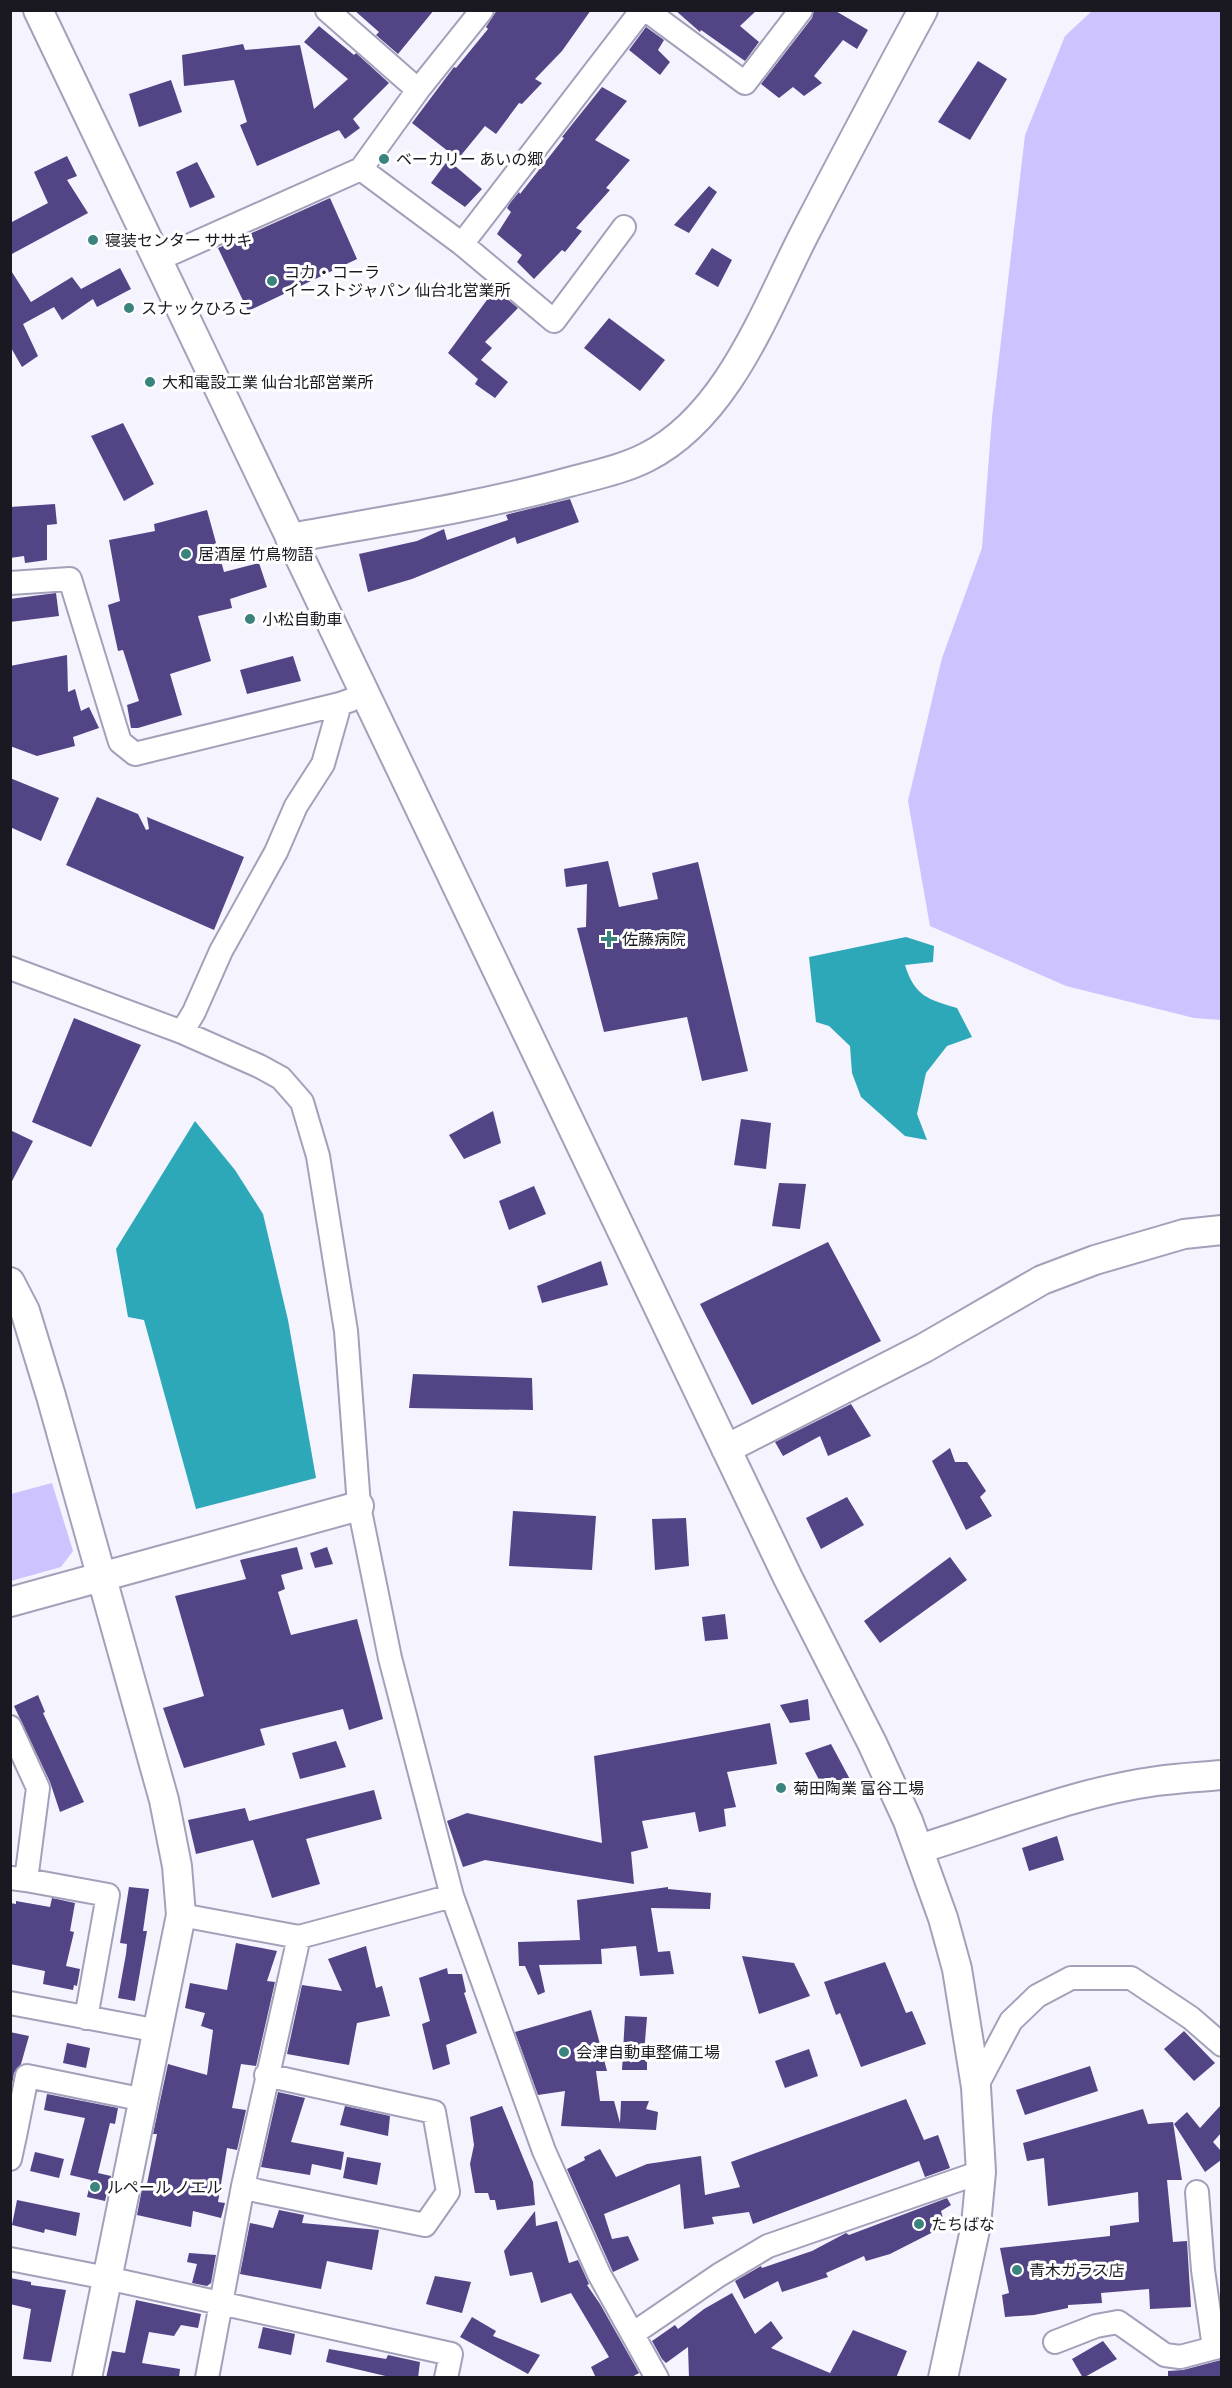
<svg xmlns="http://www.w3.org/2000/svg" width="1232" height="2388" font-family="Manrope,'Noto Sans JP',sans-serif">
<style>
.green{fill:#ccc3ff}
.water{fill:#2ca8b8}
.building{fill:#534486}
.lines{fill:none;stroke-linecap:round;stroke-linejoin:round}
.minor-casing{stroke:#a3a0b9;stroke-width:26}
.tertiary-casing{stroke:#a3a0b9;stroke-width:32}
.minor{stroke:#fff;stroke-width:22}
.tertiary{stroke:#fff;stroke-width:28}
.poi-dot{fill:#3b837d;stroke:#fff;stroke-width:2}
.labels{text-anchor:middle;dominant-baseline:central;stroke-width:6;stroke-linejoin:round;paint-order:stroke}
.poi-label{font-size:16px;fill:#1a1922;stroke:#fff;text-anchor:start}
</style>
<rect width="100%" height="100%" fill="#f5f3fe"/>
<!-- green -->
<path class="green" d="M1092 11H1221V1020L1194 1018 1066 986 930 926 908 801 942 658 982 548 992 418 1025 135 1065 36Z
M52 1483 73 1551 61 1567 11 1581V1494Z"/>
<!-- water -->
<path class="water" d="M906 937 934 946 933 962 905 965C915 997 928 999 957 1008L972 1037 947 1046 926 1073 917 1114 927 1140 905 1136 861 1097 852 1073 850 1046 829 1026 816 1022 809 957Z
M195 1121 235 1170 263 1214 288 1320 316 1478 196 1509 144 1320 128 1317 116 1249Z"/>
<!-- building -->
<path class="building" d="M354 10H434L398 54 376 35 379 32Z
M497 10H591L562 51 535 79 542 83 522 104 519 103 496 134 485 126 458 159 412 123 454 67 456 68 488 29 486 27Z
M675 10H757L740 26 759 42 745 61 701 30 700 32Z
M814 10H834L868 30 857 49 843 40 814 76 822 83 804 96 793 87 779 98 761 84 812 18Z
M319 26 354 55 356 53 389 83 353 119 360 128 345 139 339 130 257 166 240 125 247 122 234 80 184 86 182 55 243 44 245 50 300 45 314 109 348 79 304 42Z
M646 27 664 40 658 50 670 62 660 75 629 50Z
M978 61 1007 79 970 140 938 122Z
M171 80 182 112 139 127 129 94Z
M602 87 627 101 595 140 630 160 606 188 610 190 576 228 582 231 565 252 562 250 534 279 517 262 522 255 497 234 511 212 507 208 510 203 519 192 520 194 564 138 562 137Z
M67 156 77 176 67 180 88 213 10 255V223L48 203 34 172Z
M448 160 482 189 465 207 431 183Z
M197 162 215 197 190 208 176 172Z
M709 186 717 192 689 233 674 225Z
M330 198 357 259 248 311 218 248Z
M712 248 732 260 718 287 695 274Z
M120 268 131 289 97 307 93 299 62 320 54 307 23 324 38 356 22 367 10 346V269L31 302 72 277 81 289Z
M495 289 518 308 485 342 492 348 481 360 508 382 495 398 475 384 478 379 448 353Z
M609 318 665 360 640 391 584 348Z
M123 423 154 484 124 501 91 436Z
M570 499 579 522 517 544 515 537 412 579 368 592 359 554 417 541 444 529 447 540 508 520 506 515 509 514Z
M55 504 57 524 47 525V560L25 563 24 556 10 558V507Z
M207 510 224 572 259 563 267 587 230 599 232 608 198 616 211 661 170 674 182 715 138 728H131L127 705 139 701 123 650 118 651 108 605 120 601 109 540 155 531 154 524Z
M56 593 59 616 10 622V599Z
M67 655 68 692 75 689 81 711 89 707 99 728 73 737 75 746 37 756 10 746V666Z
M293 656 301 681 247 694 240 670Z
M10 778 59 798 41 841 10 827Z
M97 797 138 814 146 830 149 829 147 817 244 857 214 930 66 865Z
M608 861 619 907 658 899 652 873 698 862 748 1071 702 1081 687 1017 604 1032 577 928 586 927 587 884 566 887 564 869Z
M74 1018 141 1045 91 1147 32 1122Z
M493 1111 501 1143 464 1159 449 1135Z
M741 1119 771 1123 766 1169 734 1165Z
M10 1130 33 1141 10 1185Z
M779 1183 806 1184 800 1229 772 1226Z
M534 1186 546 1214 509 1230 499 1201Z
M828 1242 881 1341 752 1405 700 1304Z
M601 1261 608 1285 542 1303 537 1286Z
M413 1374 532 1378 533 1410 409 1408Z
M851 1404 871 1436 828 1456 820 1436 783 1456 775 1442Z
M950 1448 955 1462H967L986 1491 980 1497 992 1516 966 1530 932 1461Z
M847 1497 864 1525 821 1549 806 1518Z
M513 1511 596 1516 592 1570 509 1566Z
M686 1518 689 1566 655 1570 652 1519Z
M297 1547 303 1569 281 1575 285 1589 278 1592 291 1635 357 1619 383 1719 349 1730 343 1709 260 1729 265 1745 184 1768 163 1708 204 1696 175 1596 246 1579 240 1560Z
M327 1547 333 1564 315 1568 310 1553Z
M950 1557 967 1580 880 1643 864 1621Z
M725 1614 728 1639 705 1641 702 1617Z
M38 1695 45 1712 43 1713 84 1802 60 1812 50 1782 14 1706Z
M808 1699 810 1720 790 1723 780 1705Z
M770 1723 777 1764 727 1772 736 1807 724 1809 726 1826 699 1832 695 1812 642 1821 648 1848 631 1852 634 1884 485 1860 463 1867 447 1821 467 1813 602 1843 594 1756Z
M336 1741 346 1767 300 1779 292 1753Z
M831 1744 853 1785 827 1795 805 1753Z
M374 1790 382 1819 306 1839 320 1884 272 1898 253 1840 196 1854 188 1820 245 1808 249 1821Z
M1057 1836 1064 1860 1029 1871 1022 1848Z
M129 1887 149 1889 143 1931H147L135 2001 118 1998 126 1954 127 1944 120 1943Z
M668 1887V1889L711 1893 710 1909 651 1908 658 1952 670 1951 674 1974 640 1976 636 1946 601 1949 602 1964 539 1965 545 1992 538 1995 525 1966H519L518 1942 580 1940 577 1900Z
M52 1898 75 1903 70 1931 74 1932 66 1966 80 1969 77 1986 74 1985 73 1990 43 1984 45 1971 10 1964V1903L16 1904V1901L50 1907Z
M236 1943 277 1951 267 1981 275 1982 256 2066 241 2064 232 2108 246 2110 237 2150 227 2148 218 2202 225 2203 221 2218 193 2211 191 2227 137 2215 142 2189H146L157 2134H153L168 2064 207 2075 213 2030 201 2026 205 2013 185 2008 190 1983 227 1990Z
M366 1946 376 1988 382 1986 390 2016 357 2023 349 2065 287 2054 302 1985 342 1991 328 1959Z
M742 1956 794 1963 810 1996 759 2014Z
M885 1962 906 2013 912 2011 926 2044 861 2067 840 2013 836 2015 824 1982Z
M447 1968 448 1974H462L466 1992 464 1993 477 2033 446 2045 450 2064 433 2070 422 2024 430 2021 419 1978Z
M591 2010 607 2071H596L600 2101H614L620 2123 621 2101H649L646 2109 658 2112 656 2130 561 2126 565 2091 538 2095 515 2032Z
M625 2016 647 2017 644 2053H647V2070H622Z
M1184 2031 1215 2063 1194 2081 1164 2049Z
M10 2032 29 2036 21 2064 14 2073 12 2085Z
M67 2043 90 2048 86 2068 63 2063Z
M809 2049 818 2076 785 2088 775 2061Z
M1090 2066 1098 2091 1025 2115 1016 2090Z
M278 2092 305 2098 291 2142 344 2152 341 2170 312 2164 310 2175 261 2167Z
M47 2094 118 2108 115 2124 110 2123 98 2173 111 2176 105 2201 87 2197 91 2180 70 2175 85 2118 44 2110Z
M906 2099 924 2140 938 2135 950 2168 925 2177 919 2161 753 2224 749 2212 712 2217 714 2224 684 2229 680 2184 604 2214 612 2239 628 2236 639 2260 613 2272 567 2169 585 2160 584 2157 600 2149 616 2177 647 2164 701 2156 705 2195 740 2187 731 2162Z
M1221 2105V2133L1213 2142 1221 2151V2160L1205 2172 1174 2124 1187 2112 1200 2128Z
M345 2106 390 2116 388 2136 340 2125Z
M502 2106 533 2182 535 2205 497 2210 495 2200H490L488 2193H475L470 2164 474 2145 470 2117Z
M1143 2109 1148 2124 1173 2122 1182 2180H1167L1173 2242 1187 2241 1191 2307 1150 2309 1149 2289 1101 2293 1102 2303 1068 2305V2308L1034 2315 1005 2317 1002 2295 1009 2293 1000 2248 1110 2236V2226L1139 2222 1138 2192 1048 2206 1044 2158 1027 2161 1023 2143Z
M35 2152 64 2159 59 2178 30 2171Z
M347 2157 381 2163 377 2185 343 2178Z
M947 2198 951 2205 941 2211 945 2226 890 2254 866 2261 864 2256 826 2273 828 2277 782 2292 778 2281 744 2299 735 2281 761 2266 762 2268 812 2251 846 2233 849 2235Z
M17 2200 80 2213 76 2236 45 2229 44 2233 12 2225Z
M279 2210 304 2215 302 2223 379 2230 372 2270 327 2261 321 2289 240 2274 250 2223 273 2228Z
M535 2211 536 2226 557 2221 569 2263 578 2260 589 2284 587 2285 600 2304 639 2373 630 2378H596L591 2367 609 2357 571 2293 541 2303 532 2272 510 2276 504 2251Z
M189 2253 216 2255 211 2283 207 2286 192 2283 197 2264 187 2262Z
M435 2276 471 2282 462 2313 426 2304Z
M10 2278 31 2282V2285L66 2290 51 2362 23 2359 31 2309 10 2304Z
M732 2293 755 2334 771 2321 783 2338 771 2348 830 2373 853 2330 907 2351 896 2378H689L688 2347 666 2363 662 2359 652 2341 675 2325 678 2329 704 2309Z
M136 2300 201 2314 198 2328 181 2325 174 2336 149 2332 142 2363 180 2369 179 2378H106L112 2351 125 2353Z
M472 2317 496 2331 493 2336 540 2355 528 2374 460 2337Z
M263 2327 295 2334 291 2355 258 2348Z
M1103 2341 1117 2359 1083 2378 1072 2359Z
M329 2349 386 2359 388 2355 420 2362 418 2378H394L326 2362Z
M1221 2360V2378H1168V2371L1183 2370Z"/>
<g class="lines">
<defs>
<path id="minor" d="M327 10 418 90
M646 10 745 83 801 10
M361 169 462 244 554 321 624 227
M462 244 642 10
M159 259 361 169 418 90 482 10
M10 583 70 579 120 742 135 754 340 704
M10 968 182 1032 259 1066 281 1078 302 1102 318 1156 346 1331 359 1506 390 1658 452 1896 544 2151 599 2274 657 2378
M182 1032 194 1012 221 951 276 852 296 806 323 764 340 704 351 700
M10 1727 38 1788 26 1880 11 1878
M26 1880 108 1895 86 2018
M181 1915 299 1937 452 1896
M10 2003 159 2031
M976 2087 1011 2021 1037 1996 1071 1978H1131L1191 2018 1222 2045
M10 2135 15 2136 10 2159
M15 2136 27 2076 145 2100
M243 2186 258 2191 425 2225 448 2192 434 2112 266 2075
M1197 2192 1203 2270 1214 2348
M10 2259 107 2278 451 2354 446 2378
M634 2333 719 2275 768 2246 981 2172
M1055 2342 1096 2326 1118 2322 1165 2355 1180 2357 1222 2346
M207 2378 243 2186 299 1937"/>
<path id="tertiary" d="M38 10 788 1578 872 1743 908 1821 943 1918 957 1969 976 2087 981 2172 976 2225 943 2378
M290 538C383 521 478 507 569 482 595 475 624 469 647 457 730 415 767 305 808 227 846 154 884 82 923 10
M10 1282 25 1311 51 1396 164 1800 177 1866 181 1915 87 2378
M726 1449 924 1348 1042 1280 1095 1260 1184 1234 1222 1230
M10 1602 359 1506
M919 1849C997 1825 1076 1792 1157 1781 1179 1778 1200 1777 1222 1775"/>
</defs>
<!-- minor casing -->
<use href="#minor" class="minor-casing"/>
<!-- tertiary casing -->
<use href="#tertiary" class="tertiary-casing"/>
<!-- minor -->
<use href="#minor" class="minor"/>
<!-- tertiary -->
<use href="#tertiary" class="tertiary"/>
</g>
<!-- markers -->
<g class="poi-dot">
<circle cx="384" cy="159" r="6"/>
<circle cx="93" cy="240" r="6"/>
<circle cx="272" cy="281" r="6"/>
<circle cx="129" cy="308" r="6"/>
<circle cx="150" cy="382" r="6"/>
<circle cx="186" cy="554" r="6"/>
<circle cx="250" cy="619" r="6"/>
<path d="M606 930h6v6h6v6h-6v6h-6v-6h-6v-6h6z"/>
<circle cx="781" cy="1788" r="6"/>
<circle cx="564" cy="2052" r="6"/>
<circle cx="95" cy="2187" r="6"/>
<circle cx="919" cy="2224" r="6"/>
<circle cx="1017" cy="2270" r="6"/>
</g>
<g class="labels">
<!-- poi labels -->
<g class="poi-label">
<text x="396" y="159">ベーカリー あいの郷</text>
<text x="105" y="240">寝装センター ササキ</text>
<text x="284" y="272">コカ・コーラ<tspan x="284" dy="18">イーストジャパン 仙台北営業所</tspan></text>
<text x="141" y="308">スナックひろこ</text>
<text x="162" y="382">大和電設工業 仙台北部営業所</text>
<text x="198" y="554">居酒屋 竹鳥物語</text>
<text x="262" y="619">小松自動車</text>
<text x="622" y="939">佐藤病院</text>
<text x="793" y="1788">菊田陶業 富谷工場</text>
<text x="576" y="2052">会津自動車整備工場</text>
<text x="107" y="2187">ルペール ノエル</text>
<text x="931" y="2224">たちばな</text>
<text x="1029" y="2270">青木ガラス店</text>
</g>
</g>
<!-- border -->
<rect width="1232" height="2388" fill="none" stroke="#1a1922" stroke-width="24"/>
</svg>
